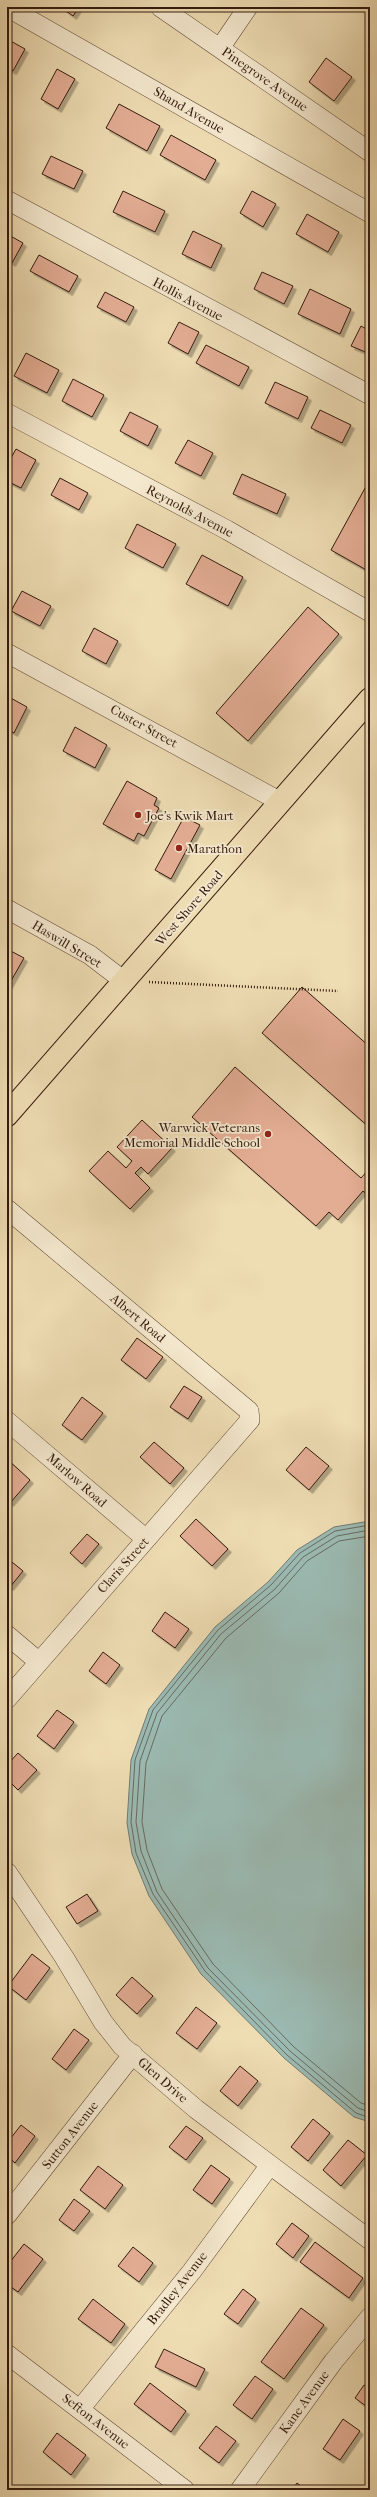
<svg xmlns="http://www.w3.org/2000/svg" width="377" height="2497" font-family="'IM FELL French Canon',serif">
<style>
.water{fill:#9bbab2;stroke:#717a70}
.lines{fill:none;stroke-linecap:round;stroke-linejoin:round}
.shore{stroke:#676a60;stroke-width:1}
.building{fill:#e3ad94;stroke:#331a0d;filter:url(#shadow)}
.minor-casing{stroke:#624a36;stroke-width:20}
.major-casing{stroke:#331a0d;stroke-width:24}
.path{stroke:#331a0d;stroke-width:2.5;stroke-dasharray:1 2;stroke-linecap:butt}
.minor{stroke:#f4e8ce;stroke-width:19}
.major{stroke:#eedcb3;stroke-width:22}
.poi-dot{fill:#8f2418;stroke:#f4e8ce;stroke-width:1.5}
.labels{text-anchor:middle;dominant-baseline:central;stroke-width:3.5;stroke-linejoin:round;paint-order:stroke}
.street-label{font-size:13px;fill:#331a0d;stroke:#f4e8ce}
.poi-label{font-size:13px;fill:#331a0d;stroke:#f4e8ce;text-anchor:start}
</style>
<defs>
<filter id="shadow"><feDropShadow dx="3.5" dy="3.5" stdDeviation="0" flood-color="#0004"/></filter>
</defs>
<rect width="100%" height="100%" fill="#eedcb3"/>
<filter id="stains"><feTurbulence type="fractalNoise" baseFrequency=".005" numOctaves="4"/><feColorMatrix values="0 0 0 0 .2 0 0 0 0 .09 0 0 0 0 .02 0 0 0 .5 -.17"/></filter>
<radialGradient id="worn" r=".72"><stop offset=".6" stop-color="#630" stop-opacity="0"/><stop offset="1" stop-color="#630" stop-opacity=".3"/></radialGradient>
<!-- water -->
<path class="water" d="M370 1521V2122L354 2117 284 2058 201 1974 149 1896 132 1854 127 1823 131 1760 149 1709 215 1627 268 1582 297 1550 334 1527Z"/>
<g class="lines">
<!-- shore -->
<path class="shore" d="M370 1525 335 1531 300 1553 271 1585 218 1630 153 1710 135 1760 131 1822 136 1853 153 1894 205 1971 287 2055 356 2113 370 2118
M370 1530 337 1536 303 1557 275 1589 221 1634 157 1713 140 1761 136 1822 141 1851 157 1892 208 1968 290 2051 358 2108 370 2112
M370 1536 339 1541 307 1561 279 1593 226 1638 162 1716 146 1763 142 1822 147 1850 162 1889 213 1964 294 2047 361 2103 370 2106"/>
</g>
<!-- building -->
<path class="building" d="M61 7H79L73 16Z
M7 39 25 49 13 71 7 68Z
M326 58 352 77 334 101 309 82Z
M57 69 75 79 58 109 41 99Z
M119 104 160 126 147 151 106 128Z
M171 135 216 160 205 180 160 155Z
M51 156 83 171 74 189 42 174Z
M123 191 165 211 155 232 113 212Z
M252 191 276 204 263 227 240 213Z
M307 214 339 232 328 252 296 234Z
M193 231 222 245 211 268 182 254Z
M7 234 23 243 12 263 7 260Z
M39 255 78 276 69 292 30 271Z
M262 272 293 286 284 304 254 289Z
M310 289 351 309 340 334 298 314Z
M105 292 134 307 126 322 97 307Z
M179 322 199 332 188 354 168 343Z
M361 326 370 331V354L351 346Z
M206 345 249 367 239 386 196 363Z
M26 353 59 370 47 393 14 376Z
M73 379 104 395 92 417 62 401Z
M275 382 308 397 298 419 265 403Z
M320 410 351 425 342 443 311 428Z
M130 412 158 426 148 446 120 431Z
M188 440 213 453 201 476 175 463Z
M16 449 36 460 21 488 7 481V465Z
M242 474 286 494 277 514 233 494Z
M60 478 88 493 79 510 51 495Z
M370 479V572L331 550Z
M137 524 176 544 163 568 125 548Z
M202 555 243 577 228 606 186 584Z
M22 591 51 606 40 626 11 611Z
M308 607 339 634 248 741 216 713Z
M94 628 118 641 106 664 82 651Z
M7 696 27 707 14 733 7 729Z
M75 727 107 745 95 768 63 751Z
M127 781 157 798 154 805 159 808 144 836 138 833 134 841 103 824Z
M184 817 200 825 171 879 155 870Z
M7 949 24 958 7 988Z
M302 987 370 1047V1128L262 1033Z
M235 1067 361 1178 370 1168V1197L363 1191 338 1220 329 1212 316 1226 192 1117Z
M142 1120 172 1148 148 1174 141 1167 135 1173 150 1188 130 1209 89 1171 108 1151 126 1168 132 1161 117 1147Z
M137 1338 163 1357 146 1379 121 1360Z
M184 1386 202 1397 188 1419 170 1407Z
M82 1397 103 1413 82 1440 62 1425Z
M154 1442 184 1468 170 1484 140 1457Z
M306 1447 329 1466 309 1490 286 1470Z
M7 1459 30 1480 10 1503 7 1501Z
M196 1519 228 1549 212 1566 180 1536Z
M87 1534 99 1544 82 1564 70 1553Z
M7 1558 23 1571 10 1587 7 1585Z
M165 1612 189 1629 175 1648 152 1631Z
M103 1652 120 1665 106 1684 89 1671Z
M57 1710 74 1722 54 1749 37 1736Z
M18 1753 37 1770 18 1790 7 1779V1765Z
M87 1894 98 1911 77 1924 66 1907Z
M32 1954 50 1968 26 2000 8 1986Z
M132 1977 153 1996 137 2014 116 1995Z
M196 2007 217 2023 197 2049 176 2033Z
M74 2029 89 2040 66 2070 52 2059Z
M240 2066 258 2081 238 2106 220 2091Z
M313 2119 330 2133 308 2161 291 2147Z
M21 2125 35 2136 15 2163 7 2156V2143Z
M186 2126 203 2138 186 2160 169 2147Z
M348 2140 367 2155 341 2186 323 2170Z
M211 2165 230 2179 212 2204 193 2190Z
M98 2166 123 2185 105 2209 80 2190Z
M74 2199 90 2211 74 2231 59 2220Z
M292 2223 309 2236 293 2258 276 2244Z
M315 2242 363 2278 349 2298 300 2262Z
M24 2244 43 2259 18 2292 7 2284V2266Z
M133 2247 153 2263 139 2282 118 2266Z
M243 2289 256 2299 238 2324 224 2314Z
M93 2299 125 2324 111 2343 78 2319Z
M301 2308 324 2325 284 2379 261 2362Z
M164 2349 205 2369 196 2387 155 2367Z
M255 2376 273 2389 252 2419 233 2405Z
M150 2383 186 2411 171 2432 134 2404Z
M364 2385 370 2389V2409L355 2398Z
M343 2419 360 2431 340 2460 323 2449Z
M216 2426 236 2441 219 2463 199 2448Z
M57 2433 86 2455 71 2475 43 2452Z
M297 2483 306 2490H292Z"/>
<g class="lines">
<defs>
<path id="minor" d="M7 7 370 213
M160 7 370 152
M220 48 248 7
M7 200 370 395
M7 413 227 530 370 612
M7 653 281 802
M7 909 90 955 124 981
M7 1209 249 1411 250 1420 7 1699
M7 1421 146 1539
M7 1635 39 1662
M7 1872 64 1957 103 2022 122 2046 196 2109 370 2240
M7 2215 133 2054
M7 2354 185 2490
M80 2409 192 2271 270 2165
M240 2490 333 2362 370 2317"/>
<path id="major" d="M7 1115 370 699"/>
</defs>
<!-- minor casing -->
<use href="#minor" class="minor-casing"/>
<!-- major casing -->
<use href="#major" class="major-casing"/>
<!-- path -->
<path class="path" d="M149 982 338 991"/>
<!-- minor -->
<use href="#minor" class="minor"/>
<!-- major -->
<use href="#major" class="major"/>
</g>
<!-- markers -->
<g class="poi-dot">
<circle cx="138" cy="815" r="4"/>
<circle cx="179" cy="848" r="4"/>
<circle cx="268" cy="1134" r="4"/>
</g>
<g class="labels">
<!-- street labels -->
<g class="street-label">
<text transform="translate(265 79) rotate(35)">Pinegrove Avenue</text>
<text transform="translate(189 110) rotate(30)">Shand Avenue</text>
<text transform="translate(188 299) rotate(28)">Hollis Avenue</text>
<text transform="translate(190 511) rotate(28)">Reynolds Avenue</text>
<text transform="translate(144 726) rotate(29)">Custer Street</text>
<text transform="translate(189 908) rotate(-49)">West Shore Road</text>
<text transform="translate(67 944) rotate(31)">Haswill Street</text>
<text transform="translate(138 1318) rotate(40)">Albert Road</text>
<text transform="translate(77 1480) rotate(41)">Marlow Road</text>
<text transform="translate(123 1565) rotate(-48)">Claris Street</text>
<text transform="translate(163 2080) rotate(41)">Glen Drive</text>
<text transform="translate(70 2135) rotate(-52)">Sutton Avenue</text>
<text transform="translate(177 2288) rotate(-52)">Bradley Avenue</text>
<text transform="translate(304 2402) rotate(-54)">Kane Avenue</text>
<text transform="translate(96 2421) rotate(38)">Sefton Avenue</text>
</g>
<!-- poi labels -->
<g class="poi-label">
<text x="146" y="815">Joe's Kwik Mart</text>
<text x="187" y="848">Marathon</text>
<text x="260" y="1127" text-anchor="end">Warwick Veterans<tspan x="260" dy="15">Memorial Middle School</tspan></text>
</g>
</g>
<!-- margin -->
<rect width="377" height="2497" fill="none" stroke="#eedcb3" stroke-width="24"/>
<rect x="8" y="8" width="361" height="2481" fill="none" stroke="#331a0d" stroke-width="2"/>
<rect x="12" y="12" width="353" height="2473" fill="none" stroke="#331a0d"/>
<rect width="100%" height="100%" filter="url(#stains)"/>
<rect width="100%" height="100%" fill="url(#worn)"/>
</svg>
